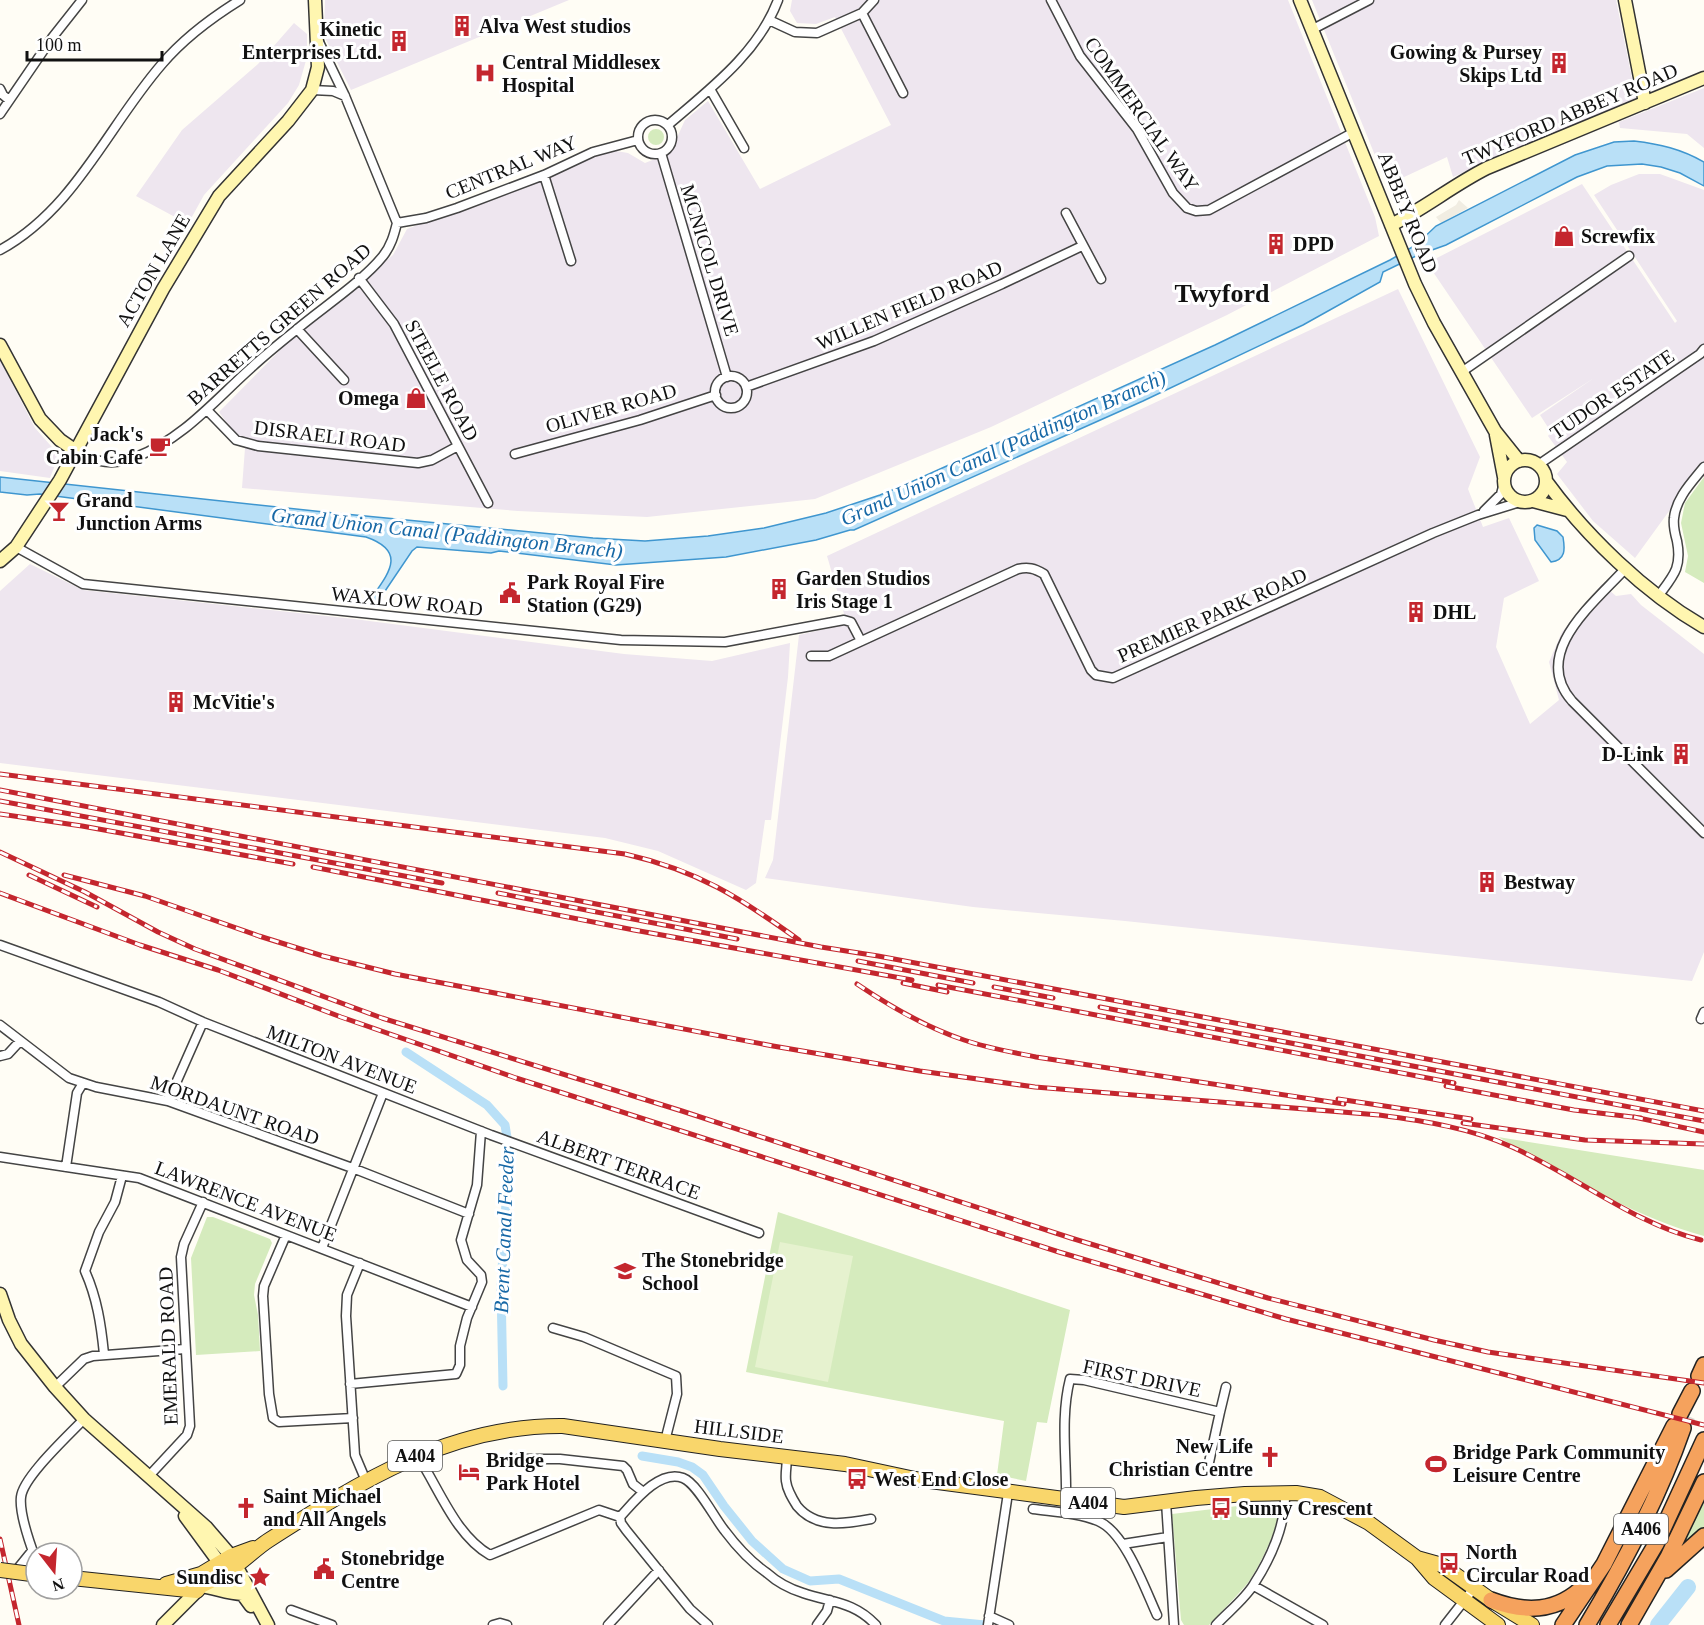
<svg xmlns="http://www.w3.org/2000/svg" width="1704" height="1625" font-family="Georgia,serif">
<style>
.industrial{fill:#eee6ef}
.green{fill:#d5ebbd}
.pitch{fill:#e6f2cf}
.plaza{fill:#f1ede2}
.water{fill:#b9e0f7;stroke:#3f96cf;stroke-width:1.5}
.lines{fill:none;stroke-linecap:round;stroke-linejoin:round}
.canal{stroke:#b9e0f7;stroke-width:9}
.river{stroke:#b9e0f7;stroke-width:16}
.highway-tunnel{stroke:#dbdad3;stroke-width:15;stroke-dasharray:15 8;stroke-linecap:butt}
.street-casing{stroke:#444;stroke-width:11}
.secondary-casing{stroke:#333;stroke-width:15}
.primary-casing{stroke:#222;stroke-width:16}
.highway-casing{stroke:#222;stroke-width:18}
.street{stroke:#fff;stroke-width:8}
.secondary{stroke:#fff6b0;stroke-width:12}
.primary{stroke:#f9d66b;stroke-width:14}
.highway{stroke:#f5a25d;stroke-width:15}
.rail-casing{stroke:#c4262e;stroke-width:5}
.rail{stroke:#fff;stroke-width:3;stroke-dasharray:9;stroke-linecap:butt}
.primary-bridge-casing{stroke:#222;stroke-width:16;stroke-linecap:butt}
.primary-bridge{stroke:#f9d66b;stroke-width:14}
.labels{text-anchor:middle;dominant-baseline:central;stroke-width:6;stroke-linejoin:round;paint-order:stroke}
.shield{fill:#fff;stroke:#585858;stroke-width:1.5}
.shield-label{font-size:18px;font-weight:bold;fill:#111}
.poi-label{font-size:20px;font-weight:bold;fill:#111;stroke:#fff;text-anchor:start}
.street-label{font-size:20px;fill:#111;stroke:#fff}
.water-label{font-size:21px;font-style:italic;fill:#1768a6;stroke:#fff}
.district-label{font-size:26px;font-weight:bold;fill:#111;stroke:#fff}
</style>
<rect width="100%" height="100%" fill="#fffdf5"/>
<!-- industrial -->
<path class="industrial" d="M325 0H569L351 90 324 36Z
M792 0H1288L1375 217 1379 236 1227 315 991 427 815 499 647 517 518 511 242 488 245 448 219 412 293 337 393 255 407 229 610 150 628 153 645 163 670 153 685 120 708 101 760 189 891 125 835 17 816 24 797 23 790 11Z
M1312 0H1616L1636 98 1453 177 1447 157 1387 185Z
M294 23 307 34V57L299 85 288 103 204 195 188 224 136 196 182 130 258 64Z
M1704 88V148L1687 134 1620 128 1619 122Z
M1639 174H1660L1704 190V463L1635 558 1593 521 1557 474 1567 462 1548 436 1551 432 1540 415 1594 378 1532 418 1427 263 1582 184 1675 323 1677 321 1594 195 1611 185Z
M1398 289 1480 457 1468 489 1483 527 1509 518 1539 581 1504 598 1496 647 1530 724 1559 700 1549 662 1562 632 1602 584 1616 596 1631 594 1641 605 1704 654V952L1692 981 1125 921 973 907 765 878 773 860 799 635 847 624 827 556Z
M0 360 35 428 59 455 50 478 0 471Z
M30 564 83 590 354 619 624 654 712 661 790 643 788 677 771 820H765L756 883 746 890 658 851 605 838 0 763V591Z"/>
<!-- green -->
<path class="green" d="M648 137a8 8 0 1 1 16 0a8 8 0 1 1-16 0Z
M1704 477V583L1685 572 1688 556 1681 523 1685 503Z
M1498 1137 1704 1170V1236C1631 1216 1564 1173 1498 1137Z
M778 1212 1070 1310 1047 1423 1037 1422 1026 1481 997 1475 1004 1421 746 1372Z
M207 1217H213L270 1239 272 1243 255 1284 254 1295 258 1315 260 1351 196 1355 191 1258Z
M1704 1486V1536L1668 1557Z
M1270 1502 1278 1507C1281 1524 1258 1570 1247 1584 1235 1598 1222 1611 1209 1625H1184L1181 1620 1172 1514Z"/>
<!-- pitch -->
<path class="pitch" d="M780 1242 853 1256 828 1382 755 1367Z"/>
<!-- plaza -->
<path class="plaza" d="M1459 200 1468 208 1441 223 1436 217 1456 205Z"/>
<!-- water -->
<path class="water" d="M1634 141C1660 144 1681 149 1704 162V186L1680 173 1661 167 1642 164 1607 166 1577 177 1446 245 1418 255 1383 272 1380 282 1303 325 1143 401 854 530H850L816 540 726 557 616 565 499 551 491 553 417 547 412 551 377 603 370 600C387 575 409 552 366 537L40 494 27 495 0 492V477L324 512 593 538 645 541 708 536 764 528 826 513 880 495 909 483 1215 345 1390 260 1416 245 1436 226 1575 155 1614 142Z
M1537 525 1557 531 1563 537C1565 549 1566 560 1551 562L1535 540 1534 528Z"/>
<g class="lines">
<!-- canal -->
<path class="canal" d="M406 1052 487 1105 505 1125 509 1150 501 1288 503 1386
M642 1456 678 1462 692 1467 703 1475 724 1506 752 1541 783 1569 810 1581 839 1579 944 1621 985 1625"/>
<!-- river -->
<path class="river" d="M1658 1625 1688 1587"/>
<!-- highway-tunnel -->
<path class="highway-tunnel" d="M1683 1428 1688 1416"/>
<defs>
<path id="street" d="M1051 0 1080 56 1137 129 1173 193 1187 208 1196 211 1209 210 1354 132
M862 13 903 93
M769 20 795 32 817 33 862 13 874 0
M1313 29 1369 0
M0 89 3 95 9 100
M710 89 744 148
M312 90 333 91 345 96
M0 114 52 38 82 0
M638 137a17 17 0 1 1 34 0a17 17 0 1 1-34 0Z
M668 125C710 89 758 53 778 0
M661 153 727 377
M544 175 571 261
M1066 213 1101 279
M397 223 426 218 457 208 544 175 593 152 638 140
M0 250C75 209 108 126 162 64 184 38 211 18 240 0
M359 278 394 324 488 503
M297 329 344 380
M1463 371 1629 256
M715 392a16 16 0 1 1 32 0a16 16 0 1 1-32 0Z
M746 387 874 341 1002 284 1082 246
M207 410 236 440 258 446 418 463 432 460 458 446
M76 451C96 463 114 466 136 457 183 439 215 400 251 368 265 355 281 342 296 330 322 308 362 282 383 256 391 246 394 235 397 223L345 96 319 42
M515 454 640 420 716 395
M1538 465 1700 354 1704 349
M1484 511 1501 494 1504 483
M16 547 83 584 621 640 725 642 844 620 851 622 861 641
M1625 569C1594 603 1530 653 1572 701L1704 833
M1659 595C1674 575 1682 567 1677 541 1675 534 1673 526 1674 518 1676 498 1692 482 1704 467
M811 656H829L1018 569C1028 567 1034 568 1044 574L1091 670 1096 675 1113 678 1433 533 1478 515 1520 502
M0 945 159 1002 203 1022 491 1135 759 1233
M1701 1019 1704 1012
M0 1025 69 1078 96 1087 168 1101 355 1169 469 1214
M0 1056 8 1054 20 1041
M168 1101 203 1022
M0 1157 139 1178 472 1307
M66 1167 77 1093 83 1083
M286 1235 264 1286 263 1296 269 1394 273 1418 279 1422 353 1418
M322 1248 383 1093
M360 1263 347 1295 346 1316 355 1455 366 1481
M553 1328 584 1337 676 1376 677 1394 665 1441
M104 1354C101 1324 97 1298 85 1271L99 1232 115 1202 122 1176
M350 1384 456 1374 460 1365V1346L467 1318 482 1282 481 1275 467 1260 461 1240 477 1185 481 1131
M55 1387 84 1359 93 1356 185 1349
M1220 1412 1226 1387
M417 1455C439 1488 455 1535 490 1555L599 1510 620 1517
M787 1457C787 1465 785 1473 786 1481 787 1490 792 1498 797 1506 816 1529 845 1524 871 1519
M517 1459H560L623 1466 627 1470 633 1484 642 1491
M148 1477 187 1435 190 1426 181 1257 184 1244 203 1202
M1066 1500C1067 1460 1060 1418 1070 1379L1084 1380 1220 1412 1208 1467
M1166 1502 1174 1625
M1033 1509C1055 1512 1078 1513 1098 1521 1125 1532 1145 1589 1157 1615
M620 1517C633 1503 659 1469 683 1478 697 1483 715 1519 725 1531 737 1547 751 1562 767 1573 777 1582 790 1589 803 1593 832 1603 853 1601 876 1625
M620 1517 621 1523 626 1530 690 1609 708 1625
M1123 1544 1168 1537
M36 1560C30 1544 19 1514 21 1497 23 1477 69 1435 84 1419
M15 1572 32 1551
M1254 1586 1323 1625
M291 1610 332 1625
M989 1616 1009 1625
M493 1625 500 1623 507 1625
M608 1625 659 1570
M817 1625 827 1611 830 1600
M988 1625 1008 1493
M1216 1625C1228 1612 1245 1599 1254 1584 1271 1558 1286 1524 1285 1493
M1445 1625 1474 1588"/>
<path id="secondary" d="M1300 0 1415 284 1434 323 1495 431 1519 461
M1625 0 1645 103
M1391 225C1424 209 1453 185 1487 168L1704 78
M0 345 40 419 60 440 76 451
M1496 435 1504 477
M1504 481a21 21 0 1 1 42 0a21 21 0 1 1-42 0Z
M1546 481C1586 536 1645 593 1704 627
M1533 501 1567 510
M0 561 16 547 60 480 163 289 219 196 288 121 312 90 318 67 315 0
M0 1294 9 1320 21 1344 55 1387 84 1419 206 1527 231 1556 268 1625
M185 1516 251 1606
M201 1586C215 1588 229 1594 242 1594
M163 1625 197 1591"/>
<path id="primary" d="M1417 1558 1442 1565 1491 1600 1532 1625
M72 1578 197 1591 201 1586C213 1580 226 1573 237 1565 248 1557 258 1547 269 1540 361 1481 450 1425 563 1426L720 1449 845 1464 915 1479 1124 1507 1196 1498 1245 1494 1296 1493 1320 1497 1369 1523 1417 1558 1434 1578 1498 1625
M166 1584 201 1574 231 1556 253 1548"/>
<path id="highway" d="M1699 1376 1704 1365
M1680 1414 1692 1391
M1666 1570 1704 1536
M1491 1600C1525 1613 1557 1613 1585 1585
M1563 1625 1604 1564 1674 1426
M1587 1625C1625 1562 1659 1497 1683 1428
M1608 1625 1656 1544 1704 1440
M1629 1625 1668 1557 1704 1482"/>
</defs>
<!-- street casing -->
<use href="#street" class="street-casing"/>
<!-- secondary casing -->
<use href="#secondary" class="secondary-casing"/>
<!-- primary casing -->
<use href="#primary" class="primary-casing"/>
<!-- highway casing -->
<use href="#highway" class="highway-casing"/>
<!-- street -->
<use href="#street" class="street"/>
<!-- secondary -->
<use href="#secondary" class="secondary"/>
<!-- primary -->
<use href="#primary" class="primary"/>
<!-- highway -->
<use href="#highway" class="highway"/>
<defs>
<path id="rail" d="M0 774 625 854C699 871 739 897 799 940
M0 790 821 947 878 956 1704 1111
M0 801 442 883
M0 814 82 826 293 864
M0 852 85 892 158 932 195 949 382 1018 682 1111 1071 1238 1268 1298 1434 1340 1488 1352 1704 1383
M313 867 634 930 912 980
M29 875 97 907
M64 875 145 896 259 936 323 956 395 974 773 1046 920 1071 1035 1087 1379 1115C1425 1121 1470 1128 1512 1147 1575 1175 1634 1224 1701 1240
M0 893 140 945 218 970 341 1017 516 1078 1059 1252 1286 1319 1704 1425
M498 893 737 939
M858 961 973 983
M903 983 947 992
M857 984C891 1007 925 1027 964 1040 987 1048 1012 1052 1036 1057L1344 1104
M938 985 1454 1083
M994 987 1053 998
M1100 1007 1704 1121
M1446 1086 1574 1110 1641 1118
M1338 1099 1471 1119
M1634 1117 1704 1132
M1463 1123 1585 1140 1704 1144
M0 1539 19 1625"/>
</defs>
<!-- rail casing -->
<use href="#rail" class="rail-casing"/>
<!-- rail -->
<use href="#rail" class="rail"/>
<defs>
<path id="primary-bridge" d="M0 1570 31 1574"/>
</defs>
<!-- primary-bridge casing -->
<use href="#primary-bridge" class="primary-bridge-casing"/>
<!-- primary-bridge -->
<use href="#primary-bridge" class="primary-bridge"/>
</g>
<!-- icons -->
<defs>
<symbol id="building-bare" viewBox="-9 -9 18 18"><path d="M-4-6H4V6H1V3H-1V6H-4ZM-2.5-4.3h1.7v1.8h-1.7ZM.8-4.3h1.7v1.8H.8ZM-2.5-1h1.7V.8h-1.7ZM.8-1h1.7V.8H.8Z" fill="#c4262e" stroke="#fff" stroke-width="2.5" paint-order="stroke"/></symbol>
<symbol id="hospital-bare" viewBox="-9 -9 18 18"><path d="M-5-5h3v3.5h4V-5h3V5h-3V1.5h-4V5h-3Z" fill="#c4262e" stroke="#fff" stroke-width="2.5" paint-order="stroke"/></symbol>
<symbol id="shop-bare" viewBox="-9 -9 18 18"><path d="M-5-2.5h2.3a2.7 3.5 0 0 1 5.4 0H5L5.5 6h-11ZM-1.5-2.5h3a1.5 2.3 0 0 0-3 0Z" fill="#c4262e" stroke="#fff" stroke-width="2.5" paint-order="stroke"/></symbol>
<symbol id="cafe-bare" viewBox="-9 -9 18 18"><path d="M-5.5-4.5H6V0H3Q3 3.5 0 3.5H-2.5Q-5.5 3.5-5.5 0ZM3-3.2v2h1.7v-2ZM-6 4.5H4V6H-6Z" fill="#c4262e" stroke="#fff" stroke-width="2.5" paint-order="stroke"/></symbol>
<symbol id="bar-bare" viewBox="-9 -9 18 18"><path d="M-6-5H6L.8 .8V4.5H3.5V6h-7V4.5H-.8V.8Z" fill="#c4262e" stroke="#fff" stroke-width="2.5" paint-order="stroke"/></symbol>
<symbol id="civic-bare" viewBox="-9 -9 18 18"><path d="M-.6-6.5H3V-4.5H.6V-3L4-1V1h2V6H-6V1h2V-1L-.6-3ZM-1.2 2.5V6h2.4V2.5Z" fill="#c4262e" stroke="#fff" stroke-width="2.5" paint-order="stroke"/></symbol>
<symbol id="school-bare" viewBox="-9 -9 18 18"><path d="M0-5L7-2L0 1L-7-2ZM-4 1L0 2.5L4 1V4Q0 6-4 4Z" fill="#c4262e" stroke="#fff" stroke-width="2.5" paint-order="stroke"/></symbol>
<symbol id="church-bare" viewBox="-9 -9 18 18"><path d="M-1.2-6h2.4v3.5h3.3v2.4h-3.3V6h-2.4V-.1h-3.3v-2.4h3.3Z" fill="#c4262e" stroke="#fff" stroke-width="2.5" paint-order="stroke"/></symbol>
<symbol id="stadium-bare" viewBox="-9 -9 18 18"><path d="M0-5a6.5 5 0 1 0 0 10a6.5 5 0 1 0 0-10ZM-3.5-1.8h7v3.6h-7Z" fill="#c4262e" stroke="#fff" stroke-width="2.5" paint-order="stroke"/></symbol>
<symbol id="hotel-bare" viewBox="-9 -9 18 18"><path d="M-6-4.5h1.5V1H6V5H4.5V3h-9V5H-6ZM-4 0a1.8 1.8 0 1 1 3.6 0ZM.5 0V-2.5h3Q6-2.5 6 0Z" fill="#c4262e" stroke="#fff" stroke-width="2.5" paint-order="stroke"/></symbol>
<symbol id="bus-bare" viewBox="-9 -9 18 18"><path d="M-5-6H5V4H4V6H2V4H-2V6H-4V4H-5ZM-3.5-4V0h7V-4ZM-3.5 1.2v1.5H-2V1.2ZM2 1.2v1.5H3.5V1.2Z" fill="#c4262e" stroke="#fff" stroke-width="2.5" paint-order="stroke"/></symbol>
<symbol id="sight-bare" viewBox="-9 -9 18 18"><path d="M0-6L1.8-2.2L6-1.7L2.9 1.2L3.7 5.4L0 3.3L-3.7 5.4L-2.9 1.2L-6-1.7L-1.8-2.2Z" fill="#c4262e" stroke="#fff" stroke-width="2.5" paint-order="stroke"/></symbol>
</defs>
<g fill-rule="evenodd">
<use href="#building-bare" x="447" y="11" width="30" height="30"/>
<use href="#building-bare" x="384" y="26" width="30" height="30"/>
<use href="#building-bare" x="1544" y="48" width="30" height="30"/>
<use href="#hospital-bare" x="470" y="58" width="30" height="30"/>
<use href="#shop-bare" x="1549" y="221" width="30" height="30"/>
<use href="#building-bare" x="1261" y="229" width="30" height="30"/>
<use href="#shop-bare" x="401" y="383" width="30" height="30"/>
<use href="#cafe-bare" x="145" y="431" width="30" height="30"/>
<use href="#bar-bare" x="44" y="496" width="30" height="30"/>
<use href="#building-bare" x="764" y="574" width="30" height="30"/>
<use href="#civic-bare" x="495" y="578" width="30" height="30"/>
<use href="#building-bare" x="1401" y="597" width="30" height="30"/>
<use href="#building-bare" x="161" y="687" width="30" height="30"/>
<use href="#building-bare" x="1666" y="739" width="30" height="30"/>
<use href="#building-bare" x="1472" y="867" width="30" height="30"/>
<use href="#school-bare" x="610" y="1256" width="30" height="30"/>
<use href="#church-bare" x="1255" y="1442" width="30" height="30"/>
<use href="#stadium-bare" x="1421" y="1449" width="30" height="30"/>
<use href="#hotel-bare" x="454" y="1457" width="30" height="30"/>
<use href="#bus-bare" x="842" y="1464" width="30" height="30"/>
<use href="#church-bare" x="231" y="1493" width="30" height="30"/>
<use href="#bus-bare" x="1206" y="1493" width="30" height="30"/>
<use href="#bus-bare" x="1434" y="1548" width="30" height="30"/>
<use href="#civic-bare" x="309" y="1554" width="30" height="30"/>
<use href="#sight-bare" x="245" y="1562" width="30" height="30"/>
</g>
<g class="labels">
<!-- shield labels -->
<g class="shield">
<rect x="388" y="1441" width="54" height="30" rx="4.5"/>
<rect x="1061" y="1488" width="54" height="30" rx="4.5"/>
<rect x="1614" y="1514" width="54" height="30" rx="4.5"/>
</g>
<g class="shield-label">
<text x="415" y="1456">A404</text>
<text x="1088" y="1503">A404</text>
<text x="1641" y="1529">A406</text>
</g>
<!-- poi labels -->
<g class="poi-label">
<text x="479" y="26">Alva West studios</text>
<text x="382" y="29" text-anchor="end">Kinetic<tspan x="382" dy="23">Enterprises Ltd.</tspan></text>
<text x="1542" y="52" text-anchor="end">Gowing &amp; Pursey<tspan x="1542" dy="23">Skips Ltd</tspan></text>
<text x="502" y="62">Central Middlesex<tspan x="502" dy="23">Hospital</tspan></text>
<text x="1581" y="236">Screwfix</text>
<text x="1293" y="244">DPD</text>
<text x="399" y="398" text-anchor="end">Omega</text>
<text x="143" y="434" text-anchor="end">Jack's<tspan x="143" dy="23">Cabin Cafe</tspan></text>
<text x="76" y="500">Grand<tspan x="76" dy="23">Junction Arms</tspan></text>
<text x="796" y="578">Garden Studios<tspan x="796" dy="23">Iris Stage 1</tspan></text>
<text x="527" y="582">Park Royal Fire<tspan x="527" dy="23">Station (G29)</tspan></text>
<text x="1433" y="612">DHL</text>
<text x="193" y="702">McVitie's</text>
<text x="1664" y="754" text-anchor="end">D-Link</text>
<text x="1504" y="882">Bestway</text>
<text x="642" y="1260">The Stonebridge<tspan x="642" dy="23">School</tspan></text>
<text x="1253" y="1446" text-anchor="end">New Life<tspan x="1253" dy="23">Christian Centre</tspan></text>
<text x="1453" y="1452">Bridge Park Community<tspan x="1453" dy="23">Leisure Centre</tspan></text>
<text x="486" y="1460">Bridge<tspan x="486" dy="23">Park Hotel</tspan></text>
<text x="874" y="1479">West End Close</text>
<text x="263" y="1496">Saint Michael<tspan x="263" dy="23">and All Angels</tspan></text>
<text x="1238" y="1508">Sunny Crescent</text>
<text x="1466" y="1552">North<tspan x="1466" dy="23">Circular Road</tspan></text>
<text x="341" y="1558">Stonebridge<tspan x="341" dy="23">Centre</tspan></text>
<text x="243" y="1577" text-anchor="end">Sundisc</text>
</g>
<!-- street labels -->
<g class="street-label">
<text transform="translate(1142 114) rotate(55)">COMMERCIAL WAY</text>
<text transform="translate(1570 114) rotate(-23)">TWYFORD ABBEY ROAD</text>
<text transform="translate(511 167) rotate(-22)">CENTRAL WAY</text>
<text transform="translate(1408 212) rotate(68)">ABBEY ROAD</text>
<text transform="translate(710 260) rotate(73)">MCNICOL DRIVE</text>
<text transform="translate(153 270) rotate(-60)">ACTON LANE</text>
<text transform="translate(909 305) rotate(-23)">WILLEN FIELD ROAD</text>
<text transform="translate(279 324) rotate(-41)">BARRETTS GREEN ROAD</text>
<text transform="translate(442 380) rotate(62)">STEELE ROAD</text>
<text transform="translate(1612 394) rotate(-34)">TUDOR ESTATE</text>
<text transform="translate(611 408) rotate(-16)">OLIVER ROAD</text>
<text transform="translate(330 436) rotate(7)">DISRAELI ROAD</text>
<text transform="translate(407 601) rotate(6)">WAXLOW ROAD</text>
<text transform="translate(1212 615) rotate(-24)">PREMIER PARK ROAD</text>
<text transform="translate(342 1059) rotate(21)">MILTON AVENUE</text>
<text transform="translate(235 1110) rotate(19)">MORDAUNT ROAD</text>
<text transform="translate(619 1164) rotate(20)">ALBERT TERRACE</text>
<text transform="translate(246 1201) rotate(21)">LAWRENCE AVENUE</text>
<text transform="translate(168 1346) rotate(-92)">EMERALD ROAD</text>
<text transform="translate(1142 1378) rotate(12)">FIRST DRIVE</text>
<text transform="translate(739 1431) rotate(7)">HILLSIDE</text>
</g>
<!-- water labels -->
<g class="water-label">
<text transform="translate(1003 448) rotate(-24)">Grand Union Canal (Paddington Branch)</text>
<text transform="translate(447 533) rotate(6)">Grand Union Canal (Paddington Branch)</text>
<text transform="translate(504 1230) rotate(-88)">Brent Canal Feeder</text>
</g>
<!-- district labels -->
<g class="district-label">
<text x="1222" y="293">Twyford</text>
</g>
</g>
<!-- north arrow -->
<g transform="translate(54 1571) rotate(163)"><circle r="28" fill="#ffffff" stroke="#a0a0a0" stroke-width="1.5"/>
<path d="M0-4.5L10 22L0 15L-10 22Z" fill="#c4262e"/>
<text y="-9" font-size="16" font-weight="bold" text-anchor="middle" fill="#111111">N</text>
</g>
<!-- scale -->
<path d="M27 51v9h135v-9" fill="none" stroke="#111111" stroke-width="3"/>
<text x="36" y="51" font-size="18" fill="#111111" stroke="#ffffff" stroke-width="4.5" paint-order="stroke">100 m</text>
</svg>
